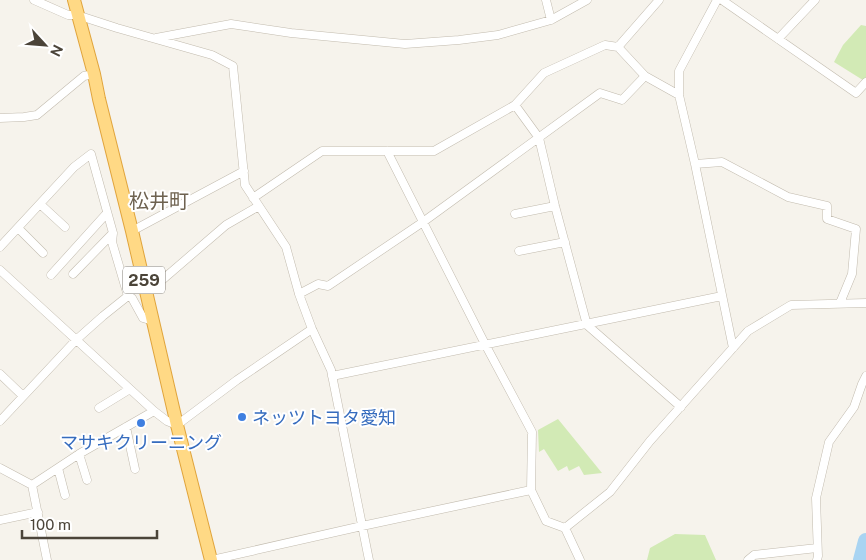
<svg xmlns="http://www.w3.org/2000/svg" width="866" height="560" font-family="'Public Sans','Noto Sans JP',sans-serif">
<style>
.green{fill:#d2eab5}
.lines{fill:none;stroke-linecap:round;stroke-linejoin:round}
.river{stroke:#a9d4f2;stroke-width:16}
.minor-casing{stroke:#c2bbae;stroke-width:9}
.trunk-casing{stroke:#e0a43c;stroke-width:14}
.minor{stroke:#fff;stroke-width:8}
.trunk{stroke:#ffd985;stroke-width:12}
.shop-dot{fill:#3f7fe0;stroke:#fff;stroke-width:2}
.labels{text-anchor:middle;dominant-baseline:central;stroke-width:4;stroke-linejoin:round;paint-order:stroke}
.shield{fill:#fff;stroke:#817c74;stroke-width:1}
.shield-label{font-size:16px;font-weight:bold;fill:#4b4439}
.shop-label{font-size:18px;fill:#366cbe;stroke:#fff;text-anchor:start}
.quarter-label{font-size:20px;fill:#6e6250;stroke:#fff}
</style>
<rect width="100%" height="100%" fill="#f6f3ec"/>
<!-- green -->
<path class="green" d="M861 25 866 26V82L834 62 843 45Z
M558 419 602 473 584 475 579 466 569 471 567 466 558 471 544 449 539 452 538 430Z
M675 534 705 535 716 560H647L650 548Z"/>
<g class="lines">
<!-- river -->
<path class="river" d="M861 560 866 541"/>
<defs>
<path id="minor" d="M34 0 68 15H77L117 28 212 55 233 66 245 185 286 247 299 294 312 329 331 370 369 560
M546 0 551 20
M717 0 679 71V95L695 164 733 348
M722 0 856 93 866 82
M156 38 231 24 291 33 405 44 459 40 498 35 551 20 587 0
M778 39 815 0
M618 47 659 0
M515 105 539 138 555 206 587 325 681 407
M0 118 24 117 37 115 84 76 94 74
M387 151 485 344 532 432 531 490 546 521 565 528
M695 164 722 162 788 197 827 206V219L856 229 852 274 840 303
M253 198 322 151H434L515 105 544 73 605 45 618 47 645 76 679 95
M40 204 65 227
M515 214 555 206
M18 228 43 253
M132 231 244 171
M0 247 74 167 91 154 113 233 112 242 128 296
M519 251 565 242
M0 270 154 411 167 421 177 425 237 380 312 329
M73 274 113 233
M51 275 107 213
M147 293 226 225 259 206
M299 294 318 284 328 286 423 222 600 93 622 100 645 76
M0 374 23 396
M332 376C462 349 592 323 722 296
M99 408 130 389
M0 421 76 340 103 316 128 296 132 298 143 318 153 321
M126 427 135 469
M79 454 87 480
M0 468 32 485 47 560
M58 468 65 495
M32 485 79 454 154 411
M0 520 38 512
M212 560 362 526 531 490
M580 560 565 528 610 492 650 441 748 331 791 305 866 303
M748 560 754 555 817 548
M817 560 818 556 816 498 829 442 854 407 862 384 866 376"/>
<path id="trunk" d="M74 0 94 74 99 99 132 231 177 425 211 560"/>
</defs>
<!-- minor casing -->
<use href="#minor" class="minor-casing"/>
<!-- trunk casing -->
<use href="#trunk" class="trunk-casing"/>
<!-- minor -->
<use href="#minor" class="minor"/>
<!-- trunk -->
<use href="#trunk" class="trunk"/>
</g>
<!-- markers -->
<g class="shop-dot">
<circle cx="242" cy="417" r="5"/>
<circle cx="141" cy="423" r="5"/>
</g>
<g class="labels">
<!-- shield labels -->
<rect class="shield" x="123" y="266.5" width="42" height="27" rx="4"/>
<g class="shield-label">
<text x="144" y="280">259</text>
</g>
<!-- shop labels -->
<g class="shop-label">
<text x="252" y="417">ネッツトヨタ愛知</text>
<text x="141" y="442" text-anchor="middle">マサキクリーニング</text>
</g>
<!-- quarter labels -->
<g class="quarter-label">
<text x="159" y="201">松井町</text>
</g>
</g>
<!-- north arrow -->
<g transform="translate(45 45) rotate(116)" stroke="#ffffff" stroke-width="4" paint-order="stroke">
<path d="M0-4L9 19L0 12L-9 19Z" fill="#4b4439"/>
<text y="-8" font-size="14" font-weight="bold" text-anchor="middle" fill="#4b4439">N</text>
</g>
<!-- scale -->
<path d="M22 530v8h135v-8" fill="none" stroke="#4b4439" stroke-width="2.5"/>
<text x="30" y="530" font-size="15" fill="#4b4439" stroke="#ffffff" stroke-width="4" paint-order="stroke">100 m</text>
</svg>
